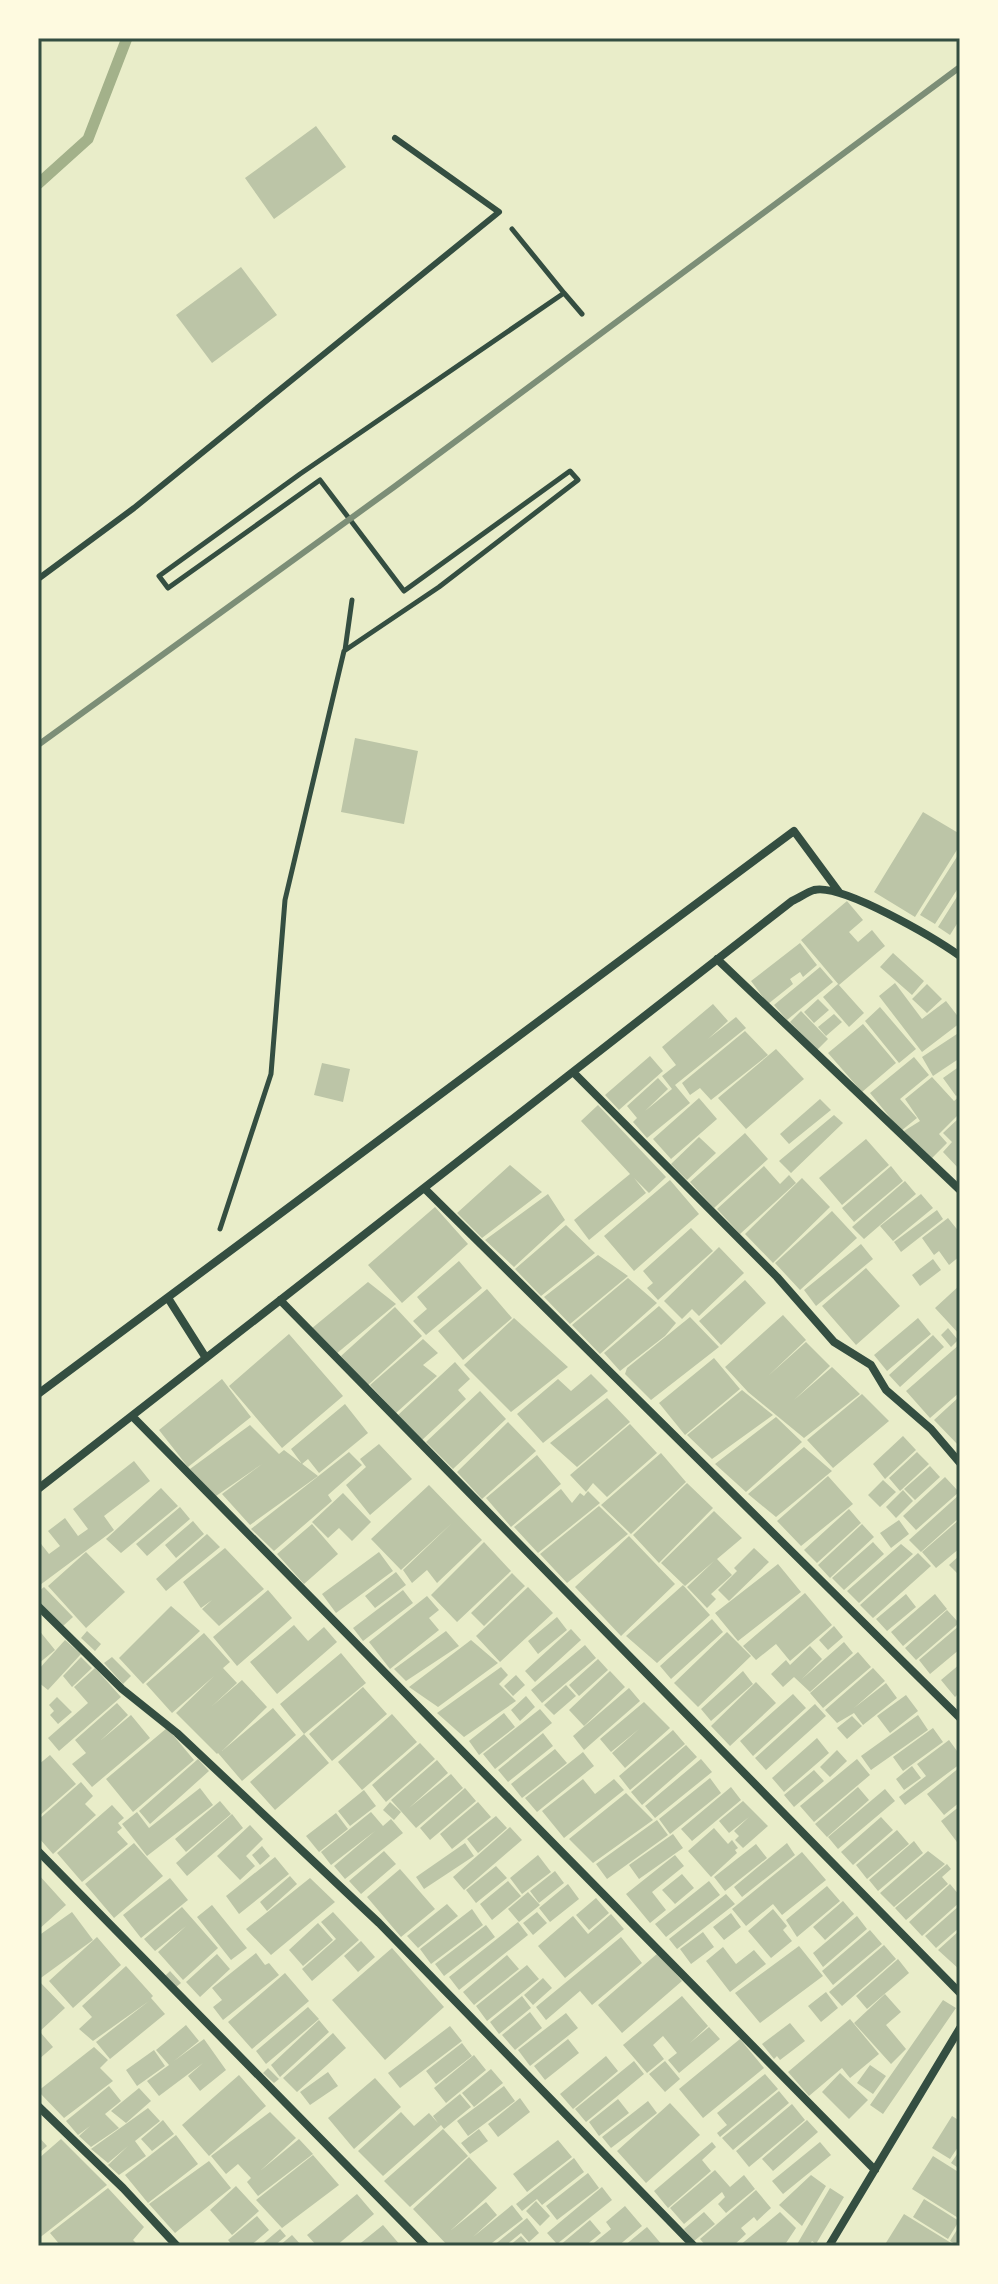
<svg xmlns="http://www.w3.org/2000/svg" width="998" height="2284" font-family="'Nunito Sans',sans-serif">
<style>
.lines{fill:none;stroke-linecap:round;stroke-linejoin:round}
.stream{stroke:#a3b18a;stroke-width:11}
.building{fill:#bcc5a7}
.path{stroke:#344e41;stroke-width:5}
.service{stroke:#344e41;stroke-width:6}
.minor{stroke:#344e41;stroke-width:8}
.rail{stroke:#7c8e77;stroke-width:6}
.neatline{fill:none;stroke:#344e41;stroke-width:3}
</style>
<rect width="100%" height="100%" fill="#e9edc9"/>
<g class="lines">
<!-- stream -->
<path class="stream" d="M38 184 88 139 127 38"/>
</g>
<!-- building -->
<path class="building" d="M316 126 346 167 274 219 245 178Z
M241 267 277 315 212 363 176 315Z
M355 738 418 751 404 824 341 812Z
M923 812 960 834V845L915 917 874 892Z
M960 852V885L935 924 920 915Z
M960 892V919L950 935 938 927Z
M847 901 863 920 849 932 858 942 872 930 885 946 839 985 801 940Z
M800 943 817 965 803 977 800 972 790 979 793 984 768 1004 751 981Z
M893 953 924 981 912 995 880 967Z
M820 967 833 982 787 1020 774 1005Z
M895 983 922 1019 946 1001 960 1019V1023L922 1052 879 996Z
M838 984 864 1013 849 1027 823 997Z
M927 984 942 999 927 1013 912 999Z
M818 999 829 1010 814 1023 804 1012Z
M713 1004 728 1021 708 1039 736 1017 746 1028 675 1085 690 1103 647 1138 633 1122 637 1118 627 1106 658 1078 668 1089 645 1111 672 1089 662 1076 676 1065 662 1047Z
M880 1007 916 1049 899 1063 865 1021Z
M801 1011 828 1039 817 1050 790 1022Z
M834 1014 842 1022 826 1036 818 1027Z
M863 1024 896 1063 862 1092 828 1053Z
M745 1031 768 1055 711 1100 700 1088 690 1095 682 1083Z
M960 1032V1058L933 1076 922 1057Z
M776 1049 804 1079 746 1129 718 1098Z
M650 1056 663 1071 619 1110 605 1095Z
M914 1057 929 1075 900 1099 917 1118 901 1131 870 1093Z
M322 1063 350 1069 343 1102 314 1095Z
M960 1066V1093L956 1096 943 1078Z
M932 1077 954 1101 960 1096V1113L939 1134 947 1143 932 1158 904 1131 920 1121 905 1099Z
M699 1098 717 1119 671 1159 653 1139Z
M820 1099 831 1110 789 1144 780 1134Z
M598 1105 666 1177 649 1193 634 1178 646 1193 589 1240 574 1220 630 1174 581 1121Z
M834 1115 843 1123 791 1173 779 1161Z
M960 1117V1170L943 1152 952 1142 943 1133Z
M745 1133 768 1159 714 1208 690 1182Z
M699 1137 716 1153 687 1180 671 1164Z
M866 1139 889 1165 842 1205 819 1178Z
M510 1165 542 1192 482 1238 457 1213Z
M764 1166 780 1184 789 1175 796 1183 740 1234 717 1209Z
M891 1166 903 1181 854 1222 842 1208Z
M802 1178 830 1207 773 1263 745 1234Z
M670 1180 699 1214 634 1271 604 1236Z
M905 1181 916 1194 864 1239 852 1227Z
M548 1194 565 1220 514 1267 485 1240Z
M921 1194 933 1208 893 1241 880 1226Z
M435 1207 468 1244 402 1303 368 1265Z
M937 1210 943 1219 901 1252 894 1242Z
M832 1211 857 1238 800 1290 775 1263Z
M948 1218 960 1233V1256L949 1265 939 1251 934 1255 922 1238Z
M566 1225 595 1253 541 1296 515 1269Z
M691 1228 713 1251 658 1300 647 1288 653 1283 643 1271Z
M861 1244 873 1259 816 1306 804 1290Z
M719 1247 744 1273 699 1316 692 1309 682 1319 664 1301Z
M598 1255 628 1276 570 1324 544 1297Z
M933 1259 941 1270 920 1286 912 1275Z
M459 1261 482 1288 426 1335 413 1321 427 1309 417 1297Z
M866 1268 900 1306 856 1345 822 1306Z
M628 1278 657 1303 600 1354 572 1325Z
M745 1280 766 1303 721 1345 699 1321Z
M368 1282 396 1304 336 1354 311 1329Z
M960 1285V1335L935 1308Z
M487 1289 512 1318 463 1360 438 1331Z
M659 1306 676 1323 665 1336 620 1371 604 1353Z
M395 1307 422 1336 367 1386 341 1356Z
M783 1315 806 1340 768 1376 806 1342 830 1366 794 1400 832 1367 860 1394 804 1438 748 1392 725 1367Z
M690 1317 719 1347 651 1400 625 1374 627 1368Z
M514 1318 568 1367 511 1412 464 1365Z
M918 1318 931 1334 887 1371 874 1355Z
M948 1328 958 1340 951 1347 941 1335Z
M289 1334 343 1396 282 1448 229 1386Z
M933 1335 944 1347 900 1387 889 1375Z
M423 1339 438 1353 423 1365 437 1376 396 1413 370 1385Z
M960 1344V1392L930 1418 906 1391Z
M714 1358 740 1389 685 1435 659 1403Z
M455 1362 470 1379 458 1390 466 1399 421 1441 398 1415Z
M591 1374 608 1391 543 1443 517 1414 558 1379 571 1391Z
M222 1379 251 1417 188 1467 159 1430Z
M742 1390 773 1415 712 1459 687 1435Z
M480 1391 506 1419 453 1469 426 1442Z
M862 1394 889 1421 833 1468 807 1440Z
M960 1396V1447L934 1420Z
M607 1398 630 1422 577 1467 550 1443Z
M345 1404 368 1433 319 1473 308 1459 302 1464 291 1449Z
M776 1417 802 1442 746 1492 715 1464Z
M508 1422 536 1451 482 1499 457 1472Z
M630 1424 657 1453 607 1497 593 1483 586 1492 570 1475Z
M250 1425 279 1454 284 1450 318 1476 250 1525 222 1494 262 1464 216 1496 190 1469Z
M903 1436 916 1450 885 1479 873 1464Z
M379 1444 412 1479 370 1515 346 1485 366 1467 360 1459Z
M804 1447 832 1471 776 1517 748 1494Z
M349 1452 362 1465 328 1495 332 1501 274 1551 251 1529Z
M917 1452 929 1464 900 1491 889 1478Z
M661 1453 686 1482 631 1534 601 1505Z
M537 1455 561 1484 511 1527 486 1498Z
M134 1461 150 1481 104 1516 114 1530 40 1585 38 1540 49 1554 60 1546 48 1531 65 1518 78 1536 88 1529 73 1509Z
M930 1466 940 1477 915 1500 904 1489Z
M828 1476 853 1504 801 1546 777 1521Z
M945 1477 959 1492 916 1530 903 1516Z
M883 1480 896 1492 880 1507 868 1495Z
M687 1483 713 1508 659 1563 633 1535Z
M429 1485 482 1540 437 1583 427 1570 412 1583 403 1570 452 1523 401 1570 371 1539Z
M161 1488 178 1506 121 1553 106 1539Z
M561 1489 572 1503 580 1493 584 1496 588 1491 600 1503 538 1553 514 1527Z
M903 1490 913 1501 896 1518 886 1507Z
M343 1493 371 1522 352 1541 339 1528 328 1538 312 1522Z
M960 1494V1517L921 1552 909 1540Z
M599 1506 628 1534 567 1583 540 1554Z
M180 1507 190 1519 147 1556 136 1544Z
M849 1509 861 1523 817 1563 804 1550Z
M714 1511 742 1538 717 1559 732 1575 711 1594 716 1599 707 1608 687 1587 714 1561 685 1586 661 1563Z
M960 1519V1548L936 1568 922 1552Z
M899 1520 909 1534 891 1548 880 1533Z
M193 1521 204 1534 176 1558 165 1545Z
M312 1524 338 1554 304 1584 277 1554Z
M862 1524 874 1537 830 1578 818 1565Z
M207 1534 220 1547 166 1591 156 1579Z
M629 1536 675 1584 621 1636 575 1587Z
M484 1542 511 1571 457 1622 431 1595Z
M873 1542 884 1554 844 1590 832 1578Z
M901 1544 913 1554 859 1603 847 1591Z
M225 1548 264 1589 219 1626 202 1609 212 1600 201 1608 183 1582Z
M754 1548 769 1562 729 1601 718 1590 737 1571 734 1568Z
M86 1552 125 1592 86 1628 48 1586Z
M379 1552 393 1571 336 1613 322 1594Z
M918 1553 931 1566 873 1618 860 1605Z
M960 1555V1576L949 1565Z
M778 1564 801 1592 738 1641 715 1613Z
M396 1572 406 1585 375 1608 365 1596Z
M512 1573 525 1586 484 1626 471 1613Z
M683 1585 710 1615 657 1663 626 1636Z
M44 1587 73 1617 63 1626 38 1601V1592Z
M528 1587 553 1613 500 1662 476 1636Z
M268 1590 292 1618 237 1666 213 1637Z
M403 1590 413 1603 363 1641 353 1628Z
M805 1593 832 1625 790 1661 776 1644 756 1660 743 1646Z
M906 1594 916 1607 887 1631 876 1619Z
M935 1594 947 1609 903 1646 891 1632Z
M427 1596 439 1610 429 1618 439 1630 390 1669 369 1642Z
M171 1606 200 1631 143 1684 119 1658Z
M947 1610 959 1623 916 1660 905 1648Z
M557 1617 567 1630 538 1654 528 1641Z
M712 1619 723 1632 671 1679 660 1666Z
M294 1625 308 1641 324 1627 337 1642 277 1694 250 1662Z
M960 1625V1649L930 1674 919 1660Z
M834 1626 843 1637 828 1650 819 1640Z
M38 1629 55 1650 38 1664Z
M571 1629 581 1640 535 1682 525 1671Z
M87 1631 101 1644 95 1651 81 1638Z
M446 1631 459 1646 406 1681 394 1669Z
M727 1632 751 1656 698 1707 674 1683Z
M204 1633 230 1662 223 1668 237 1683 211 1707 242 1680 267 1707 222 1751 273 1708 296 1735 242 1781 218 1753 217 1754 176 1713 214 1676 172 1713 146 1684Z
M65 1640 81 1654 48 1690 38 1682V1670Z
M471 1640 498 1663 438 1707 409 1687Z
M844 1642 853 1653 810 1692 794 1677 783 1687 771 1674 786 1660 790 1665 810 1646 822 1659 802 1679Z
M585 1645 596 1658 542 1703 531 1690Z
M858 1652 871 1667 823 1708 810 1693Z
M341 1653 366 1683 304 1734 280 1704Z
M81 1657 92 1668 72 1687 63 1676Z
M112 1657 131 1676 123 1684 104 1663Z
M598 1659 608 1670 579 1696 569 1685Z
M960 1664V1692L955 1697 941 1680Z
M501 1667 508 1675 499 1684 516 1701 464 1737 437 1713Z
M95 1668 121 1697 59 1751 48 1738 88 1703 74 1687Z
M873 1668 885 1681 854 1708 886 1683 897 1698 863 1725 854 1713 837 1723 825 1710Z
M610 1671 625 1687 584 1726 569 1710Z
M743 1671 753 1684 711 1721 701 1709Z
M516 1675 525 1685 513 1696 504 1686Z
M756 1682 776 1703 730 1746 711 1726Z
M566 1685 576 1696 554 1715 544 1705Z
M363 1687 387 1714 332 1761 309 1734Z
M629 1688 640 1701 584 1750 573 1736Z
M793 1694 806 1708 753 1756 740 1741Z
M906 1695 918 1711 890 1733 877 1716Z
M526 1696 535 1707 520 1721 511 1710Z
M57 1697 72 1712 58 1724 50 1715 54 1711 49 1705Z
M644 1702 670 1728 625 1768 612 1753 639 1729 611 1752 600 1739Z
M117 1703 128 1715 100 1741 131 1715 150 1738 92 1787 72 1764 86 1753 75 1740Z
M815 1704 826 1716 766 1770 755 1758Z
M540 1709 552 1723 495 1769 483 1754Z
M504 1713 515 1727 479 1755 469 1741Z
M392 1714 417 1742 362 1790 338 1762Z
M918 1715 928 1730 871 1770 861 1756Z
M852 1716 862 1726 847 1739 837 1728Z
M167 1728 194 1760 133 1812 106 1779Z
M933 1728 943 1742 903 1771 893 1757Z
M673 1730 685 1744 630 1790 619 1776Z
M543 1733 553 1746 508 1782 498 1770Z
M304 1734 329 1763 275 1810 250 1782Z
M817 1738 829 1753 784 1792 772 1778Z
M949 1740 960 1755V1764L905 1805 899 1797 926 1776 917 1764Z
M420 1743 435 1759 386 1802 372 1785Z
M686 1745 697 1757 642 1805 631 1792Z
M555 1749 567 1763 522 1798 511 1784Z
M837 1750 847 1761 830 1777 820 1767Z
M583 1752 594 1766 537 1812 525 1798Z
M50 1755 76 1784 38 1817V1765Z
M198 1759 209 1771 150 1824 139 1811Z
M701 1759 712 1772 655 1818 645 1806Z
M857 1759 870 1775 814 1822 800 1806Z
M437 1760 448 1773 409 1808 451 1774 463 1788 416 1828 391 1800Z
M912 1766 921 1778 904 1790 896 1779Z
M960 1767V1802L944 1815 927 1794Z
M814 1770 824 1781 794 1807 784 1795Z
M710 1778 721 1793 670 1834 659 1819Z
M583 1779 595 1794 614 1779 624 1790 564 1838 542 1811Z
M81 1782 93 1796 85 1804 96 1815 53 1854 38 1837V1820Z
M731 1787 741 1800 692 1841 681 1829Z
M858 1787 869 1800 827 1837 815 1824Z
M200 1788 213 1805 147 1856 122 1824 137 1812 149 1828Z
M465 1788 476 1801 430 1840 420 1828Z
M885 1789 895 1801 838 1849 828 1837Z
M364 1790 376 1806 350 1826 338 1811Z
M626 1793 653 1820 593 1863 569 1839Z
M220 1801 231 1814 186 1852 175 1839Z
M743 1801 768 1826 743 1848 735 1840 739 1836 734 1831 749 1817 729 1833 719 1821Z
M390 1802 401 1812 394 1820 383 1810Z
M478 1802 491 1817 452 1849 440 1834Z
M112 1805 124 1818 118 1823 122 1828 117 1832 128 1844 82 1882 57 1853Z
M960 1806V1846L941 1821Z
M371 1812 383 1826 391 1819 403 1833 345 1879 334 1866 375 1831 331 1865 321 1852Z
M336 1813 348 1829 319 1852 306 1836Z
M232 1814 243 1828 187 1876 176 1863Z
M496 1816 507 1828 478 1853 467 1839Z
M881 1817 893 1830 853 1865 841 1852Z
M657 1820 668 1835 607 1879 596 1864Z
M250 1825 263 1839 246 1856 255 1866 240 1880 217 1856Z
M510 1827 522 1840 464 1890 453 1877Z
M714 1828 728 1844 732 1840 738 1848 735 1850 737 1853 711 1877 688 1851Z
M897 1830 909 1844 867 1879 856 1865Z
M673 1834 683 1848 639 1879 629 1865Z
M914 1841 923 1853 878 1891 869 1880Z
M134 1843 163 1876 114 1918 85 1884Z
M465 1843 474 1856 424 1889 416 1877Z
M787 1843 795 1855 742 1897 734 1887Z
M756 1844 767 1858 725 1891 714 1877Z
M262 1846 270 1856 260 1865 252 1855Z
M384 1851 396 1864 361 1894 349 1881Z
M928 1851 945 1864 894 1907 880 1893Z
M802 1852 826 1880 782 1915 773 1904 746 1926 732 1909Z
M538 1855 551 1872 522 1894 510 1878Z
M675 1855 684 1866 652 1892 666 1910 650 1923 626 1894Z
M275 1857 289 1874 239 1914 226 1896Z
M947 1864 951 1869 942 1877 948 1884 906 1920 895 1908Z
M496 1866 507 1878 476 1903 466 1890Z
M400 1869 435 1909 401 1937 367 1897Z
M555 1871 564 1883 539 1903 530 1891Z
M38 1874 66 1905 38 1930Z
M682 1874 694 1888 675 1904 662 1890Z
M290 1876 297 1884 267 1911 260 1902Z
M170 1878 188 1900 141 1938 123 1915Z
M310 1878 335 1902 271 1955 246 1929Z
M508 1881 521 1896 492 1920 480 1904Z
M709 1881 720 1895 666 1937 655 1924Z
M568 1884 579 1899 550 1922 539 1908Z
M950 1884 960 1896V1902L922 1936 909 1922Z
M827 1886 840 1901 797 1937 786 1920Z
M528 1892 540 1905 519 1922 508 1909Z
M726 1894 735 1904 677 1949 669 1939Z
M596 1898 609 1913 589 1930 576 1915Z
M843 1901 854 1914 825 1940 813 1927Z
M447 1904 458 1916 418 1948 407 1936Z
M212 1905 247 1948 231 1960 197 1917Z
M960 1905V1927L936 1948 925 1936Z
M182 1907 218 1948 183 1980 158 1952 186 1926 155 1951 144 1939Z
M472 1909 483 1925 431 1964 420 1949Z
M773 1909 787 1926 783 1930 792 1941 771 1958 748 1931Z
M72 1912 93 1940 38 1980 65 2008 38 2033V1936Z
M333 1912 359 1940 312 1981 302 1969 336 1939 321 1922Z
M537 1912 547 1923 533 1935 523 1923Z
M731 1913 741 1927 724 1940 713 1927Z
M611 1914 624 1929 565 1978 538 1946 573 1916 588 1934Z
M857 1916 867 1929 823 1967 813 1953Z
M518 1922 528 1935 459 1990 449 1977Z
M318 1923 333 1940 303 1966 289 1950Z
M486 1925 495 1937 444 1976 435 1964Z
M870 1930 882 1944 833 1985 822 1971Z
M960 1930V1970L938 1950Z
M703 1932 714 1947 691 1964 680 1949Z
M97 1937 121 1965 73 2008 49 1981Z
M621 1937 642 1963 592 2005 580 1991 546 2020 536 2007Z
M361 1941 375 1957 358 1972 344 1956Z
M884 1945 896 1959 842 2006 829 1992Z
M799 1946 823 1976 760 2023 735 1993Z
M723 1947 736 1964 754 1950 766 1964 730 1992 706 1961Z
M392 1948 444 2007 385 2060 332 2000Z
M256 1953 265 1965 269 1963 279 1975 223 2020 213 2007 222 2000 212 1988Z
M658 1953 682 1981 622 2033 598 2005Z
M217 1954 230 1969 200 1997 186 1982Z
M507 1955 519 1969 474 2005 463 1992Z
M898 1959 909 1973 867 2009 856 1996Z
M527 1965 539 1979 487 2021 476 2006Z
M126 1966 153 1996 151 1998 165 2014 110 2059 96 2042 149 2001 93 2041 79 2029 92 2017 82 2006Z
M170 1971 181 1983 176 1987 165 1976Z
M285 1973 309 2001 252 2049 228 2022Z
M543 1978 552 1988 533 2005 524 1995Z
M826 1992 838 2008 821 2022 808 2006Z
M885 1994 901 2012 886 2025 906 2049 891 2064 854 2023Z
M522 1996 531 2008 499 2034 490 2022Z
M682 1996 708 2026 690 2043 709 2027 720 2039 679 2073 668 2060 677 2053 663 2036 653 2045 664 2059 647 2073 623 2045Z
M943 2000 956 2008 883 2114 870 2105Z
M308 2007 319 2019 266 2064 256 2051Z
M530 2012 542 2028 515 2050 502 2035Z
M566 2013 578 2028 530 2066 518 2050Z
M850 2019 879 2054 850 2078 842 2068 809 2096 788 2072Z
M319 2020 329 2032 280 2077 271 2065Z
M790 2023 805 2041 780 2060 777 2056 774 2059 762 2044Z
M186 2025 199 2041 174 2061 204 2039 226 2070 200 2091 188 2076 203 2063 159 2096 147 2081 169 2065 156 2050Z
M450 2026 462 2041 400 2088 388 2073Z
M41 2033 53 2047 38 2060V2035Z
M333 2033 346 2048 297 2092 283 2078Z
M568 2039 579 2053 545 2080 534 2066Z
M740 2039 764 2068 703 2118 679 2089Z
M462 2043 472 2056 436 2084 426 2071Z
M94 2047 108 2060 100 2068 113 2081 64 2118 38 2091Z
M154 2050 165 2066 137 2086 126 2070Z
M474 2055 486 2070 446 2103 434 2088Z
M606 2056 618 2071 573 2109 560 2094Z
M634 2061 644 2074 586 2122 575 2109Z
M665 2061 680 2079 665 2092 649 2074Z
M870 2065 886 2076 873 2094 857 2083Z
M268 2068 279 2079 274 2083 263 2073Z
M491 2069 503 2083 474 2107 462 2093Z
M328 2072 338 2086 310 2105 300 2092Z
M840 2073 868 2100 849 2119 822 2092Z
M765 2074 778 2089 720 2137 717 2133 727 2125 717 2113Z
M239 2075 266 2106 209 2156 182 2125Z
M375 2078 401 2107 354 2149 328 2118Z
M109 2086 121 2101 105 2114 119 2128 91 2147 79 2136 90 2126 78 2135 66 2121Z
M504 2086 515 2101 468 2136 457 2121Z
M139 2088 151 2101 126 2123 111 2111Z
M779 2091 789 2103 733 2150 722 2138Z
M460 2094 471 2107 444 2129 441 2125 383 2176 358 2151 401 2112 414 2126 429 2113 438 2123 433 2116Z
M520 2098 530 2112 498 2137 488 2124Z
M618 2099 629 2113 599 2136 589 2122Z
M648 2101 657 2113 611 2148 602 2137Z
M670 2103 700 2135 646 2183 617 2151Z
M792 2104 805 2120 749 2167 736 2151Z
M148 2108 160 2121 135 2141 146 2156 119 2175 108 2165 128 2146 108 2163 91 2149Z
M270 2112 296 2138 260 2171 299 2139 313 2154 258 2196 247 2182 251 2178 238 2164 226 2174 211 2156Z
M952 2116 960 2121V2144L950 2159 932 2148Z
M163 2120 174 2134 152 2151 141 2139Z
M807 2120 818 2132 773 2171 762 2159Z
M443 2129 468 2156 410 2207 384 2181Z
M479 2129 488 2141 470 2154 461 2143Z
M176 2135 198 2164 148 2203 125 2175Z
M38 2136 47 2146 38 2154Z
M61 2139 107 2185 38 2239V2159Z
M558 2140 572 2157 527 2192 513 2174Z
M712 2142 716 2147 702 2160 711 2171 668 2208 654 2191Z
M820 2142 831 2155 783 2194 772 2181Z
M960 2150V2169L951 2163Z
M313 2155 339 2185 282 2228 256 2200Z
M933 2156 960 2173V2219L912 2189Z
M469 2157 497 2188 450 2231 486 2202 497 2215 473 2237 512 2205 523 2219 488 2246H448L413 2209Z
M574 2158 584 2172 542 2205 537 2199 522 2211 516 2204Z
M209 2161 231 2188 175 2233 149 2204Z
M715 2170 730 2187 744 2175 755 2189 726 2213 718 2204 725 2197 722 2192 684 2224 670 2208Z
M588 2173 599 2188 557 2220 546 2206Z
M811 2175 826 2186 802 2226 779 2205Z
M236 2186 259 2211 232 2235 210 2210Z
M602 2187 612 2200 557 2244 547 2233Z
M108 2188 144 2227 133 2240 139 2246H61L50 2233Z
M830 2188 844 2197 816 2244 812 2241 809 2246H796Z
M756 2190 771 2208 757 2221 754 2217 741 2228 746 2234 733 2246H706L700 2239Z
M357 2194 374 2214 336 2246H317L307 2235Z
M924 2199 959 2221 948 2239 913 2217Z
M536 2201 550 2216 540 2226 526 2211Z
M625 2206 642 2226 618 2246H590L611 2229 606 2222Z
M704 2212 715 2224 694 2241 684 2229Z
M780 2212 796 2228 784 2246H739Z
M904 2214 956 2246H884Z
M257 2216 269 2230 250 2246H233L228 2240Z
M527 2218 539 2233 529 2242 521 2233 505 2246H493Z
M590 2220 601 2233 585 2246H559Z
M383 2225 401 2246H357Z
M960 2225V2246H959L950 2241Z
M647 2227 663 2246H624Z
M280 2229 286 2236 274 2246H260Z
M292 2235 302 2246H279Z
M521 2236 530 2246H509Z"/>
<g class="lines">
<!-- path -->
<path class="path" d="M564 293 582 314
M345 650 352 600
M220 1229 271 1074 285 900 344 651 439 587 578 480 570 471 404 591 320 480 168 588 159 576 300 474 564 293 512 229"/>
<!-- service -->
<path class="service" d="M38 579 134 508 499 212 395 138"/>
<!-- minor -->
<path class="minor" d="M717 959 960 1190
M573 1072 777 1277 834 1342 871 1365 886 1390 931 1429 960 1463
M425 1189 960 1718
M168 1298 206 1358
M280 1300 960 1993
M38 1394 794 831 839 892
M132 1416 875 2170
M38 1489 792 901C799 898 807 892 814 890 842 883 936 939 960 956
M38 1606 122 1689 177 1733 379 1923 694 2246
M38 1851 426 2246
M38 2106 123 2188 177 2246
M829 2246 960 2028"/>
<!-- rail -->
<path class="rail" d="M38 745 394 487 960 67"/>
</g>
<!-- border -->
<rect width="998" height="2284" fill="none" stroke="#fefae0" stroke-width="80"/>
<rect x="40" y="40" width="918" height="2204" class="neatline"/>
</svg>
